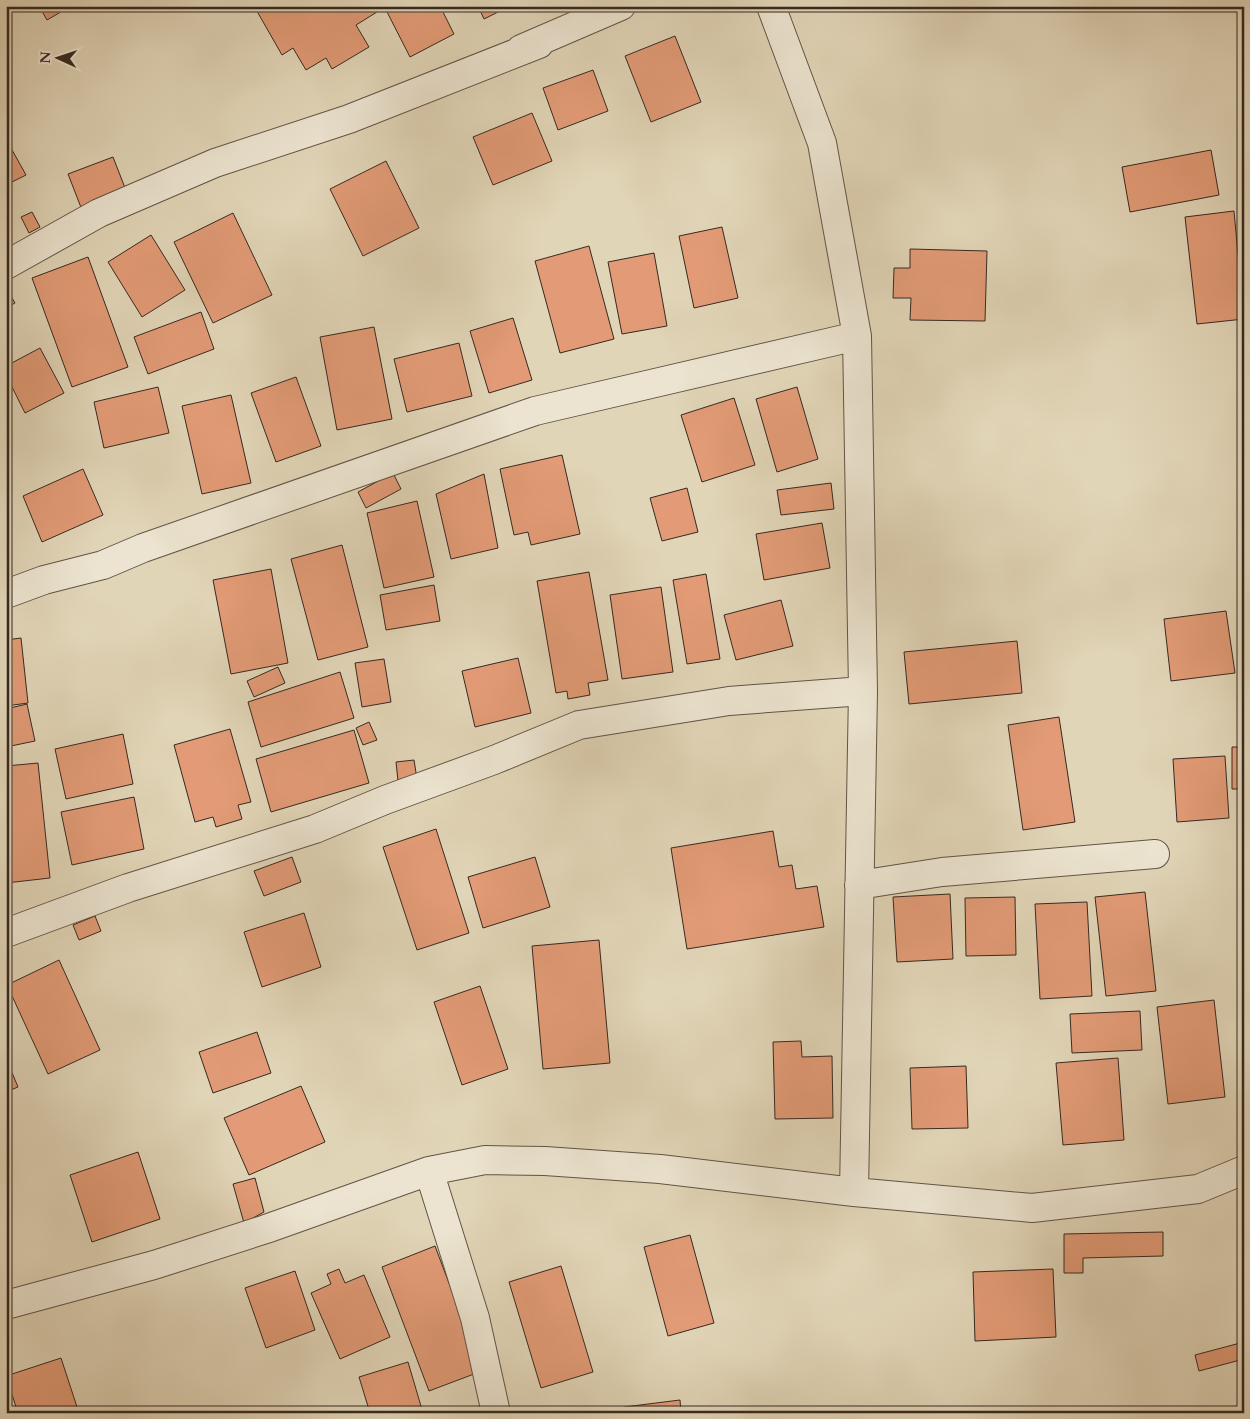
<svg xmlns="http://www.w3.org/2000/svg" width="1250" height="1419" font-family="Cardo,serif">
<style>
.building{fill:#e29b76;stroke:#362921}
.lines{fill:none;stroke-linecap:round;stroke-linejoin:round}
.minor-casing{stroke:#615446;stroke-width:30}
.minor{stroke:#ece4d0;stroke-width:28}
</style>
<rect width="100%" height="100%" fill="#e1d5b7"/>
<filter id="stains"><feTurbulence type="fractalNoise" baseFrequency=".004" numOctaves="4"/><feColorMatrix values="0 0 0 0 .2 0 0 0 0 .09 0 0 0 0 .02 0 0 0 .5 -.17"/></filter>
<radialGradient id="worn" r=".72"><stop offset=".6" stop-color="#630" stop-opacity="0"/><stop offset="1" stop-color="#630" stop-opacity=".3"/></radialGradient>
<!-- building -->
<path class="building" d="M39 6H71L47 20Z
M254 6H374L377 12 356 25 369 47 332 69 326 58 306 70 293 48 282 55Z
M384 6H440L454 34 410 57Z
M478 6H510L484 19Z
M675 36 701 102 651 122 625 56Z
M593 70 608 111 558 130 543 88Z
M532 113 552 161 493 185 473 137Z
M6 139 26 175 6 185Z
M1211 150 1219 195 1130 212 1122 167Z
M113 157 127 193 82 210 68 174Z
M386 161 419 228 363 256 330 189Z
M1234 211 1244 319 1197 324 1185 217Z
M32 212 40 227 29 233 21 217Z
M233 213 272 295 213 323 174 242Z
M722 227 738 298 694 308 679 236Z
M151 235 185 290 142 317 108 262Z
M589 246 614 339 560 353 535 261Z
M910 249 987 251 985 321 910 320 911 298H893L894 268H910Z
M654 253 667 326 622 334 608 262Z
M88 257 128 367 72 387 32 278Z
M6 288 15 303 6 308Z
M201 312 214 349 148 374 134 337Z
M513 318 532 380 489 393 470 331Z
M374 327 392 419 337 430 320 337Z
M459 343 472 396 407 412 394 359Z
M40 348 64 393 25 413 6 375V366Z
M296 377 321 446 276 462 251 393Z
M158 387 169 433 104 448 94 402Z
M797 387 818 459 777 472 756 399Z
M231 395 251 483 202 494 182 406Z
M734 398 755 465 702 482 681 415Z
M562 455 580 534 531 545 528 532 514 535 500 469Z
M83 469 103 515 42 542 23 496Z
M393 473 401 489 366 508 358 492Z
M484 474 498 548 451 559 436 494Z
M831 483 834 509 781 515 777 490Z
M687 488 698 532 662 541 650 498Z
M417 501 434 577 384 588 367 513Z
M822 523 830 568 764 580 756 534Z
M342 545 368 647 318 660 291 559Z
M271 569 288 663 231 674 213 580Z
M589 572 608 680 588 683 590 695 568 699 567 691 556 693 537 581Z
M706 574 720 659 687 664 673 580Z
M434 585 440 621 386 630 380 595Z
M661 587 673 672 622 679 610 595Z
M781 600 793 646 736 660 724 615Z
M1226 611 1235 673 1171 681 1164 619Z
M21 638 28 703 6 706V640Z
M1017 641 1022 693 909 704 904 652Z
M518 658 531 713 475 727 462 671Z
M384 659 391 702 362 707 355 663Z
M278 667 285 683 254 697 247 681Z
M340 672 354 718 261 747 248 702Z
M27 704 35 741 6 747V709Z
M1059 717 1075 822 1023 830 1008 725Z
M369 722 377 740 363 745 356 728Z
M230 729 251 802 238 805 242 819 216 827 213 817 195 822 174 745Z
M354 730 369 783 271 812 256 759Z
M123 734 133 784 66 799 55 749Z
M1232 747H1244V789H1232Z
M1225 756 1229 818 1177 822 1173 759Z
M414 760 417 779 398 781 396 762Z
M38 763 50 878 6 883V766Z
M134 797 144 849 72 865 61 812Z
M436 829 469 933 417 950 383 847Z
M773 831 779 867 792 865 796 889 817 886 824 927 687 949 671 848Z
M292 857 301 882 264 896 254 871Z
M535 857 550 907 483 928 468 877Z
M1145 892 1156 991 1106 996 1095 897Z
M950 894 953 959 897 962 893 897Z
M1015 897 1016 955 966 956 965 898Z
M1087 902 1092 996 1040 999 1035 904Z
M304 913 321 967 262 987 244 932Z
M95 916 101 931 79 940 73 925Z
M599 940 610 1063 543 1069 532 946Z
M59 960 100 1050 48 1074 7 985Z
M480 986 508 1069 462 1085 434 1002Z
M1214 1000 1225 1097 1168 1104 1157 1007Z
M1140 1011 1142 1050 1072 1053 1070 1014Z
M257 1032 271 1073 213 1093 199 1052Z
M801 1041 802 1057 832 1056 833 1118 775 1119 773 1042Z
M6 1058 18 1087 6 1092Z
M1118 1058 1124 1140 1063 1145 1056 1063Z
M966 1066 968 1128 912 1129 910 1068Z
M301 1086 325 1142 249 1175 224 1118Z
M138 1152 160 1219 92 1242 70 1175Z
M255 1178 264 1212 244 1223 233 1184Z
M1163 1232V1256L1083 1258V1273H1064V1234Z
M690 1235 714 1323 668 1336 644 1247Z
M435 1246 482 1371 429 1391 382 1267Z
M561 1266 593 1372 541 1388 509 1282Z
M339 1269 345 1283 364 1275 390 1337 340 1359 311 1293 331 1284 327 1274Z
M1053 1269 1056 1337 975 1341 973 1272Z
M295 1271 315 1330 266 1348 245 1288Z
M1244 1342V1359L1199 1371 1195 1355Z
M61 1358 78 1410 71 1413H18L6 1376Z
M408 1362 423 1413H370L359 1377Z
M680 1400 681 1413H625L624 1407Z"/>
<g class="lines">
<defs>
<path id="minor" d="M771 6 822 143 857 336 863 691 854 1192
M521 49 621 6
M6 265 99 213 215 163 349 119 539 44
M6 594 44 580 103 565 143 548 535 411 857 336
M859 885 942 872 1155 854
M6 933 128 888 315 829 385 800 494 760 579 725 729 701 863 691
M429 1171 475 1318 496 1413
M6 1305 154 1265 266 1229 429 1171 485 1160 545 1161 660 1169 854 1192 1032 1208 1198 1189 1244 1170"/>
</defs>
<!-- minor casing -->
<use href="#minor" class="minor-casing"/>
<!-- minor -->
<use href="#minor" class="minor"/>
</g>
<!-- margin -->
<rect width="1250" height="1419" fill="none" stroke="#e1d5b7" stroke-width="25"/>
<rect x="8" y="8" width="1235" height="1404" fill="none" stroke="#362921" stroke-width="2.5"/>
<rect x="12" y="12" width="1225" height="1394" fill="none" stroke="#362921"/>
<!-- north arrow -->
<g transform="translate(58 58) rotate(273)" stroke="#ece4d0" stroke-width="4" paint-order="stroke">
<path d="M0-4L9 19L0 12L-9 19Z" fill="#362921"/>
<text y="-8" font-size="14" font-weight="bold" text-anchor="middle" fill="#362921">N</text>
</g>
<rect width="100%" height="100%" filter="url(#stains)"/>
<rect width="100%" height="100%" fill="url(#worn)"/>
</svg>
